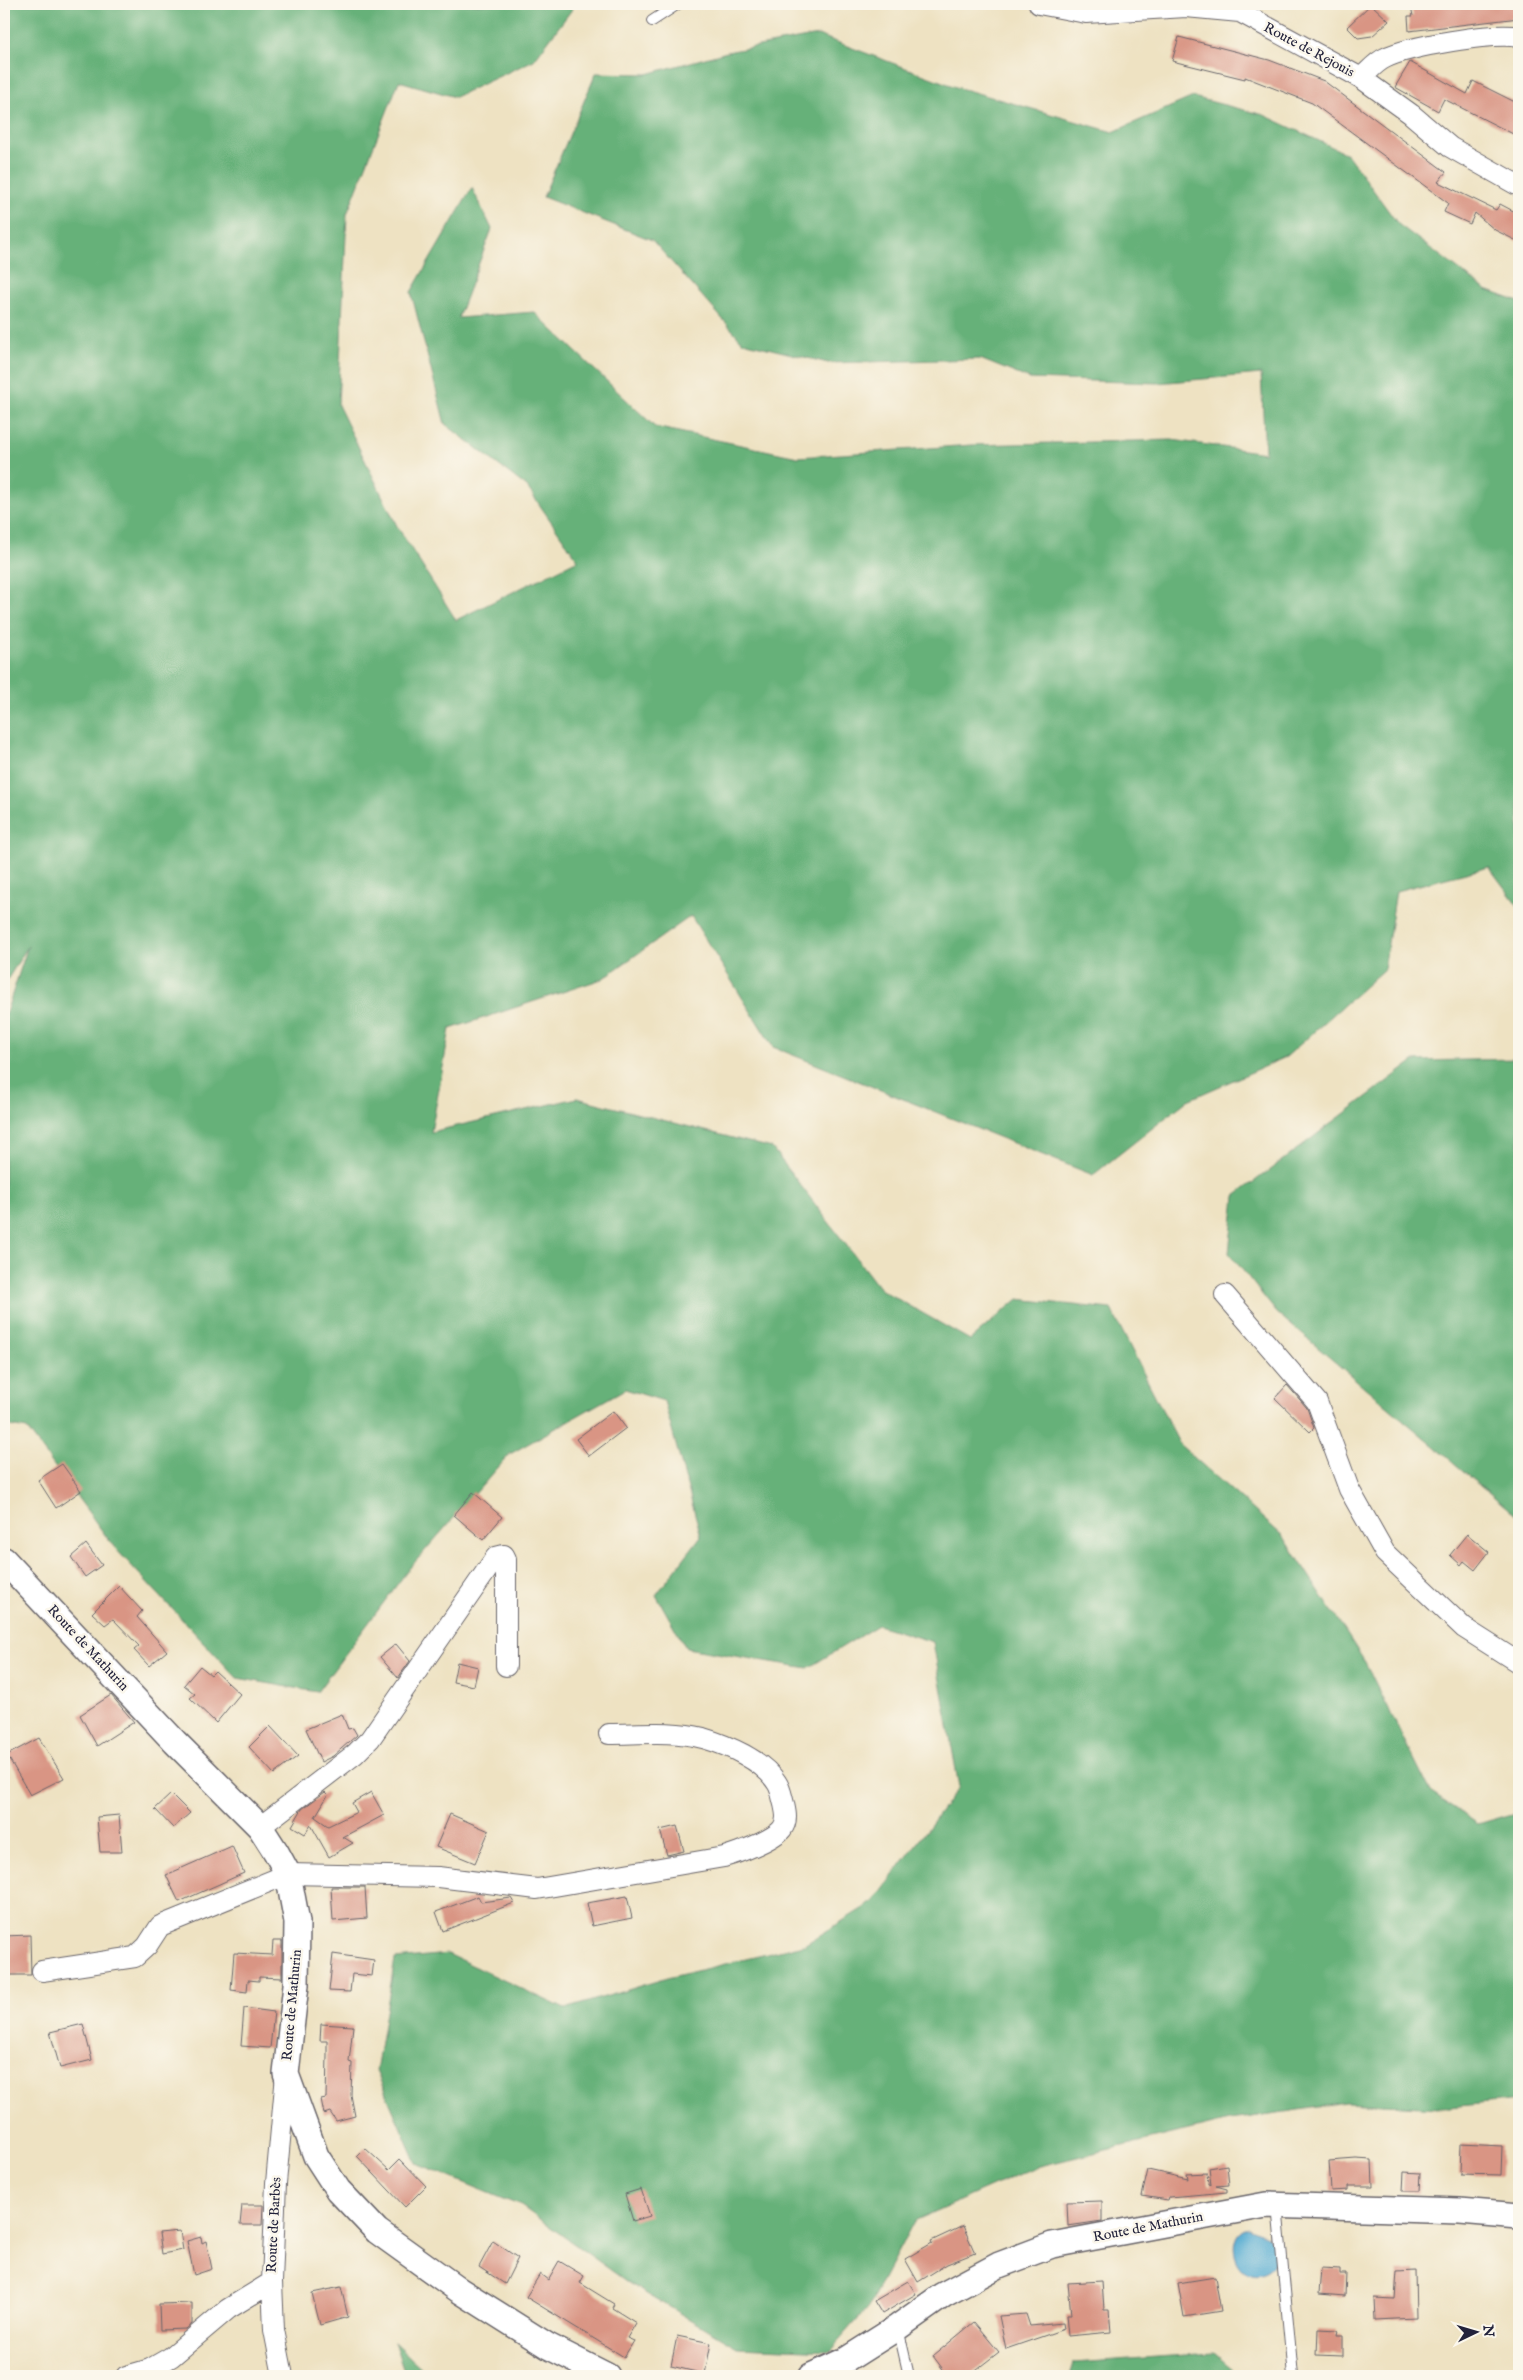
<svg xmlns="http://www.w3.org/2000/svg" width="1523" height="2380" font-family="'IM FELL English',serif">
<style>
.forest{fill:#66b179;stroke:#446a5a}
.water{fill:#55acd2;stroke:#3c6786}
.building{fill:#d99584}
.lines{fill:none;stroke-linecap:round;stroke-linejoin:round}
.service-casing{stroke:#69656a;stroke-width:12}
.minor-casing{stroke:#69656a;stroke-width:22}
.tertiary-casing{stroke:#69656a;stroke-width:28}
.service{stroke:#fff;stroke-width:10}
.minor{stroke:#fff;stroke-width:20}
.tertiary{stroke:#fff;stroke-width:25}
.labels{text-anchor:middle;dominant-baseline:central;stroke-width:5;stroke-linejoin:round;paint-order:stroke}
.street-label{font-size:14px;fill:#22223b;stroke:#fbf7ec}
</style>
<rect width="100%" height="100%" fill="#fbf7ec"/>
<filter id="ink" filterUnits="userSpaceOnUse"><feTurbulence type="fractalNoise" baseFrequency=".02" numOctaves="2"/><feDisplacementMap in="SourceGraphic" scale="10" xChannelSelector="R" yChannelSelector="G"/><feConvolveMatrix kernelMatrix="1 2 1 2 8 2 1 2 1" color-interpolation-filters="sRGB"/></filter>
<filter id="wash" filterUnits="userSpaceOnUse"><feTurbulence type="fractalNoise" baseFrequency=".0096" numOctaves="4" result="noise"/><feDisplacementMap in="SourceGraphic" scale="20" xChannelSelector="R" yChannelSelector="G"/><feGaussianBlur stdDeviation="1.12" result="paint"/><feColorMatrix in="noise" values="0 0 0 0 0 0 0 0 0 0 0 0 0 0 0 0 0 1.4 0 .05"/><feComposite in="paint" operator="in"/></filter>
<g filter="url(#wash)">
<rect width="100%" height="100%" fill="#eee2c2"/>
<!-- forest -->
<path class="forest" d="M4 4H576L534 60 455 97 399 81 347 214 338 405 397 526 456 620 578 560 527 487 445 424 411 292 472 188 492 229 458 318 534 312 655 427 798 457 972 445 1172 440 1265 453 1261 374 1157 383 1030 379 980 359 828 363 743 342 652 240 543 197 596 73 647 74 727 52 818 35 956 87 1113 132 1193 97 1264 115 1347 154 1398 224 1486 290 1519 302V907L1489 867 1396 891 1384 969 1286 1057 1188 1100 1093 1175 773 1047 691 916 602 979 450 1029 431 1132 577 1098 772 1148 880 1289 970 1340 1018 1299 1111 1309 1180 1445 1284 1537 1365 1662 1430 1792 1478 1824 1519 1812V2100L1439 2108 1346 2103 1230 2120 1036 2167 914 2221 868 2308 830 2351 737 2347 633 2286 521 2206 416 2163 376 2071 395 1959 448 1954 565 2009 667 1978 804 1945 873 1902 959 1787 933 1642 878 1625 808 1668 686 1648 656 1595 701 1536 664 1401 625 1389 510 1454 408 1570 317 1692 237 1678 114 1547 27 1429 4 1425V1019L28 946 4 985Z
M1519 1059V1518L1277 1313 1229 1253 1235 1196 1414 1061Z
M394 2342 430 2376H406Z
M1214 2353 1241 2376H1070L1074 2363Z"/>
<!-- water -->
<path class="water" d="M1249 2228 1267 2236 1278 2250C1275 2263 1275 2270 1261 2274 1234 2281 1223 2232 1249 2228Z"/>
<g id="blocks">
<!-- building -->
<path class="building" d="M1371 4 1389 21 1372 36 1358 38 1347 27Z
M1434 4H1519V18L1409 31 1408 16H1413L1411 6Z
M1179 37 1269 60 1324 81 1446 172 1438 182 1496 210 1500 204 1519 214V242L1495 230 1475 213 1470 224 1444 212 1448 203 1312 103 1245 77V79L1172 61Z
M1410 62 1467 94 1473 81 1519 104V137L1444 99 1438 111 1395 87Z
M1287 1385 1307 1408 1314 1428 1310 1432 1275 1398Z
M613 1411 626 1428 589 1456 576 1439Z
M62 1464 81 1491 56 1508 38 1480Z
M473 1492 502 1517 483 1540 454 1515Z
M1467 1534 1489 1552 1475 1570 1464 1561 1461 1565 1450 1555Z
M86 1544 102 1565 85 1577 71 1557Z
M119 1586 142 1611 137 1617 167 1651 149 1666 134 1650 139 1646 113 1619 105 1625 92 1613Z
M396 1644 410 1661 398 1678 380 1657Z
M457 1662 478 1667 474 1686 453 1682Z
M200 1666 211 1675 215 1671 240 1694 216 1723 190 1698 195 1694 184 1685Z
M111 1695 134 1722 97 1746 80 1715Z
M342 1714 348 1729 353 1728 357 1735 333 1756 321 1762 306 1729Z
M270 1726 298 1756 274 1774 249 1747Z
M39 1738 64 1778 30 1795 7 1755Z
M325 1792 328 1795 315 1817 328 1826 357 1812 352 1803 371 1792 384 1815 343 1837 353 1843 329 1857 311 1825 305 1834 292 1826 302 1809Z
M171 1794 190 1813 173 1828 155 1809Z
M450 1814 489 1831 475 1863 436 1847Z
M119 1815 122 1852H100L97 1817Z
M677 1826 684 1851 667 1855 660 1830Z
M232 1846 244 1873 179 1902 166 1875Z
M331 1887H365L367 1918 333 1921Z
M478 1896 481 1902 511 1898 514 1903 443 1931 436 1912Z
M627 1896 632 1918 592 1926 587 1903Z
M30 1935 31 1975H4V1936Z
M273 1941H282V1978L259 1977V1981L248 1980 247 1992 231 1990 234 1953 272 1955Z
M333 1954 374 1960 372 1976 352 1974 350 1992 329 1991Z
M244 2008 274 2012 270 2048 241 2046Z
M83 2024 92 2060 60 2068 50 2032Z
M321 2024 353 2026 349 2062 352 2063 351 2095 355 2116 336 2121 330 2112 324 2114 321 2099 326 2098 327 2055V2041H320Z
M1461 2144 1502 2146 1501 2175 1460 2174Z
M365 2148 389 2170 400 2159 426 2186 405 2207 357 2156Z
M1356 2159 1372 2160 1373 2186H1348V2190L1331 2191 1329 2161Z
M1227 2165 1229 2185 1216 2186 1227 2189V2192L1169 2197 1168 2200 1142 2196 1148 2170 1188 2179 1187 2174 1207 2173 1208 2184 1211 2185 1209 2168Z
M1404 2172 1420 2173 1419 2191H1403Z
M641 2189 650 2216 633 2221 625 2194Z
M1102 2201V2221L1068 2226 1067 2202Z
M242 2205H263L262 2225H240Z
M963 2226 975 2253 947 2264 918 2282 905 2259 932 2243 931 2241Z
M180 2231 183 2250 162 2254 159 2233Z
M201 2237 202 2243 206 2241 212 2269 194 2275 187 2241Z
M493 2241 518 2258 505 2284 479 2267Z
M559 2261 584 2276 580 2283 614 2304 612 2308 636 2323 627 2338 634 2341 624 2357 526 2297 540 2274 548 2280Z
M1321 2268 1340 2269V2274H1346L1345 2296 1319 2294Z
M1415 2271 1416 2318 1375 2320 1374 2298 1395 2299 1397 2272Z
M1215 2277 1221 2311 1184 2317 1178 2283Z
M908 2281 916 2294 882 2314 874 2301Z
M1102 2281 1104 2310H1109L1111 2332 1068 2336 1066 2315H1071L1068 2283Z
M341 2287 348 2317 320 2325 312 2293Z
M192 2303V2324L186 2329 160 2330 159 2304Z
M1026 2314 1030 2326 1063 2323 1064 2329 1006 2349 999 2316Z
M974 2322 999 2352 968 2376H948L933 2356Z
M1318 2329 1338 2330 1337 2335H1343V2356L1317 2355Z
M677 2336 711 2343 705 2374 671 2366Z"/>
</g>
</g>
<g filter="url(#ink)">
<use href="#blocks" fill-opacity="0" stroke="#69656a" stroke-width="1"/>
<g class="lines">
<defs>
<path id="service" d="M652 21 678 4
M1277 2205 1293 2376
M898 2328 909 2376"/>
<path id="minor" d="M1039 4 1086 13 1186 7 1240 12 1361 78 1411 114 1450 147 1519 186
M1361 78C1369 71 1376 62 1385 58 1409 46 1494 32 1519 37
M1225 1295 1317 1402 1349 1489 1385 1553 1464 1628 1519 1663
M260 1827 355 1754 370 1739 496 1557 504 1555 506 1559V1666
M42 1971 135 1957 147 1946 160 1926 288 1874 438 1877 537 1889 724 1857C738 1853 773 1840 782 1829 788 1821 786 1813 784 1804 782 1797 781 1789 777 1783 763 1760 727 1745 703 1738 673 1730 639 1734 609 1734
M126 2376 150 2369 171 2357 228 2309 272 2282
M283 2376 274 2330 272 2282 276 2183 286 2075"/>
<path id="tertiary" d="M4 1560 175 1742 260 1827 276 1852 288 1874 297 1922 296 1985 286 2074 316 2156 338 2190 377 2231 459 2290 548 2346 607 2376
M811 2376 846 2360 898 2327 943 2295 999 2265 1052 2245 1266 2205 1460 2211 1519 2216"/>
</defs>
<!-- service casing -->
<use href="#service" class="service-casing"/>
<!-- minor casing -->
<use href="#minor" class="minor-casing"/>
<!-- tertiary casing -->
<use href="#tertiary" class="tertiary-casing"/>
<!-- service -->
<use href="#service" class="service"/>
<!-- minor -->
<use href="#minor" class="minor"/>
<!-- tertiary -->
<use href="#tertiary" class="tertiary"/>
</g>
</g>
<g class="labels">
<!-- street labels -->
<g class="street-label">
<text transform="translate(1309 50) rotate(28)">Route de Rejouis</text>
<text transform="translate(88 1648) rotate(47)">Route de Mathurin</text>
<text transform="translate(292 2005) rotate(-85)">Route de Mathurin</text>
<text transform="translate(274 2225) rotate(-87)">Route de Barbès</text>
<text transform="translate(1148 2227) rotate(-11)">Route de Mathurin</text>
</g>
</g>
<!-- margin -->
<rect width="1523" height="2380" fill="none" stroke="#fbf7ec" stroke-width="20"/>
<!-- north arrow -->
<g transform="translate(1476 2332) rotate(85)" stroke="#fbf7ec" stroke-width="4" paint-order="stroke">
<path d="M0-4L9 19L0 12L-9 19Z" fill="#22223b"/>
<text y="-8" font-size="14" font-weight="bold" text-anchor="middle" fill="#22223b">N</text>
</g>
</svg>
